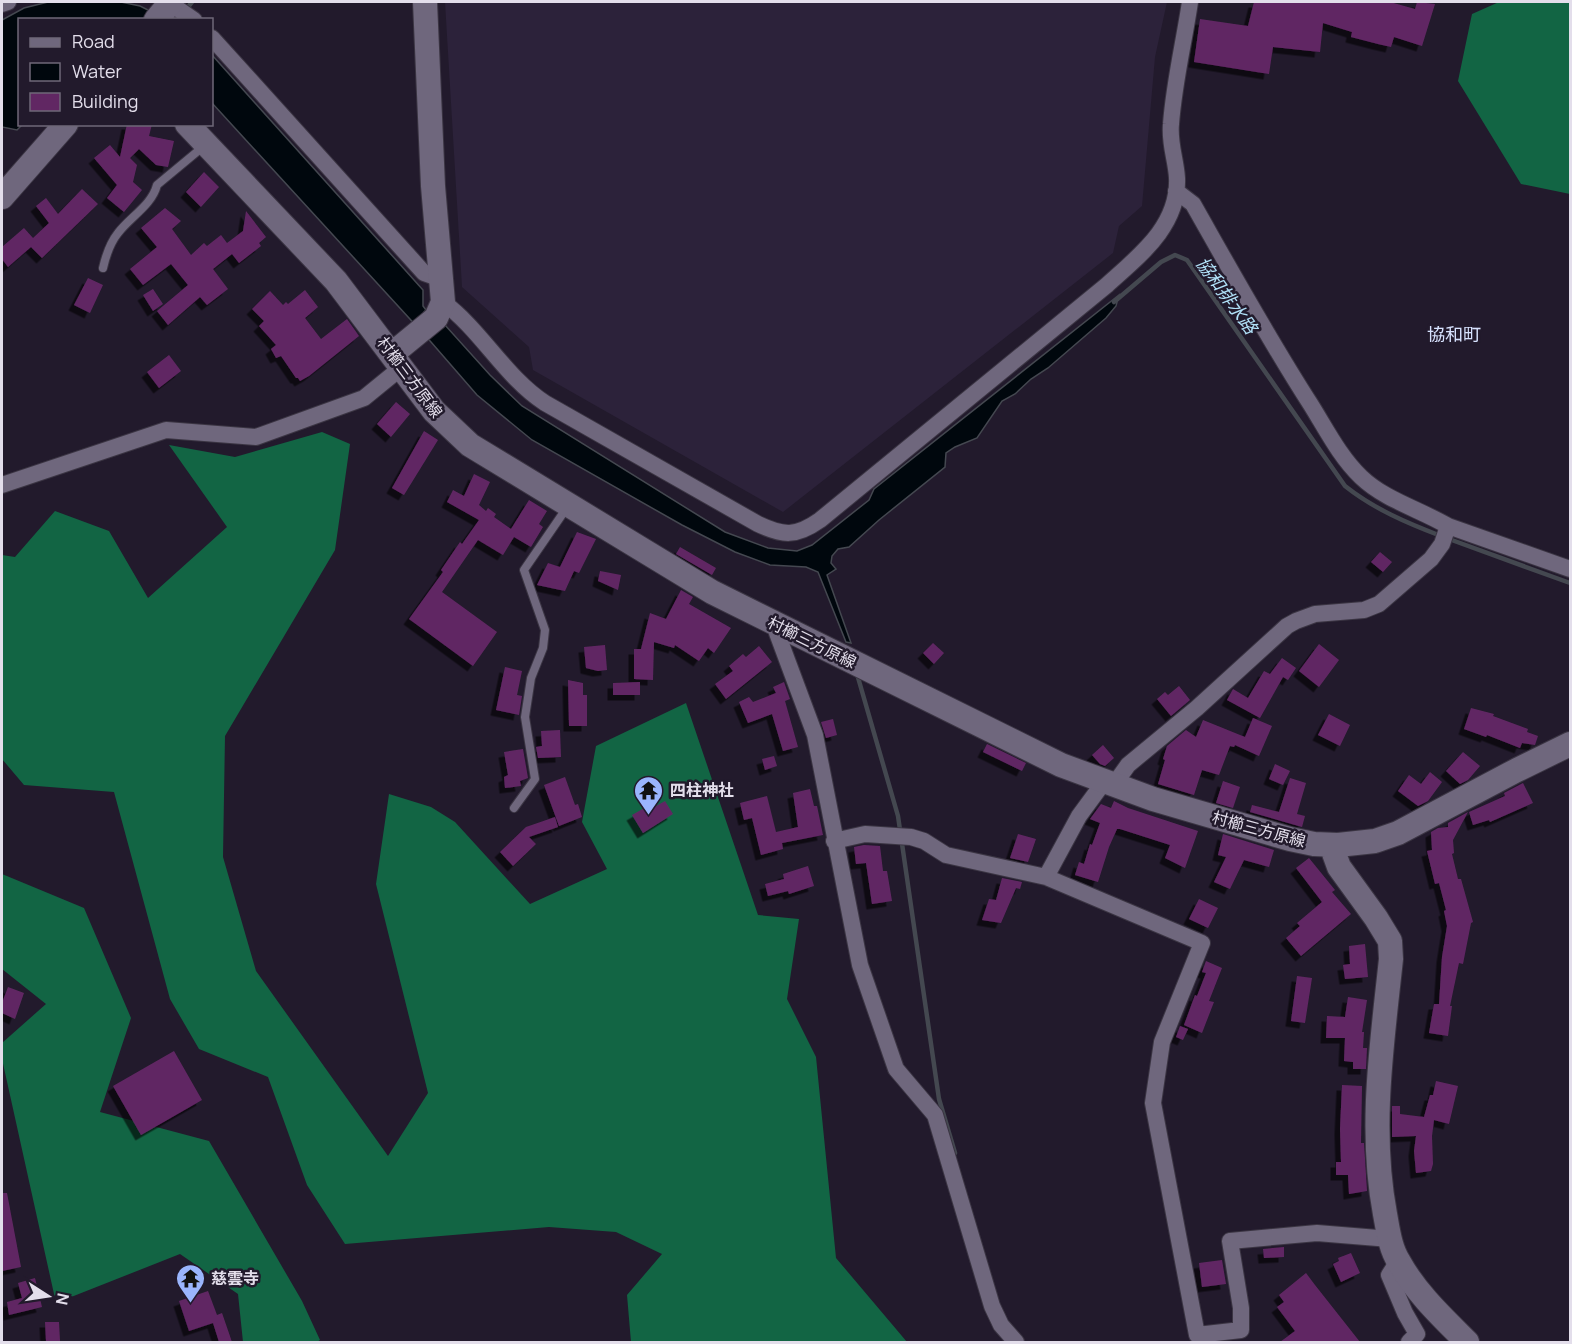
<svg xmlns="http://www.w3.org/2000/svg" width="1572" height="1344" font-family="Manrope,'Noto Sans JP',sans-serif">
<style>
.built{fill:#2c223a}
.forest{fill:#126544}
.water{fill:#00070d;stroke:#444850;stroke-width:1.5}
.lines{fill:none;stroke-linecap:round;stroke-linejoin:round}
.stream{stroke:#444850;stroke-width:4.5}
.building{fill:#612763;filter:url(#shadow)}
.lane-casing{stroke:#3b3543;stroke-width:10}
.street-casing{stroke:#3b3543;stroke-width:18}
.secondary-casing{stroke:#3b3543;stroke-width:26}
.lane{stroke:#6f677d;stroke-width:8}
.street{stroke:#6f677d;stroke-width:16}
.secondary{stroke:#6f677d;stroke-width:24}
.labels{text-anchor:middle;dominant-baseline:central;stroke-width:5;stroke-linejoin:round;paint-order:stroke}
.street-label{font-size:16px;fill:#e3deeb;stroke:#221a2c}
.poi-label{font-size:16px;font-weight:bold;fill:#e3deeb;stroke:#221a2c;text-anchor:start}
.water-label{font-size:18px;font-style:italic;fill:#b1e1f8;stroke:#221a2c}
.neighbourhood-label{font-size:18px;fill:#d7e2fe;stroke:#221a2c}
</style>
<defs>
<filter id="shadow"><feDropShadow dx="-5.5" dy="5.5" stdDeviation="0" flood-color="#0009"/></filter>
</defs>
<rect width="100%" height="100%" fill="#221a2c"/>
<!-- built -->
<path class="built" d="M445 2H1167L1155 57 1142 206 1119 226 1113 253 783 512 533 370 529 347 462 287Z"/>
<!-- forest -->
<path class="forest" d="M1499 2 1570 3V194L1521 184 1458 81 1472 14Z
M322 432 350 444 335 550 225 736 223 857 256 971 388 1156 428 1093 376 884 389 794 431 807 455 822 530 904 607 869 582 822 596 746 686 703 758 915 799 919 787 999 816 1057 836 1258 907 1342H631L627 1295 662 1254 616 1232 549 1227 345 1244 307 1185 268 1077 199 1049 170 999 114 792 24 785 2 759V555L15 557 55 511 109 531 148 598 227 527 169 445 235 457Z
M2 874 84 908 131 1018 100 1112 209 1141 302 1301 320 1340 317 1342H243L238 1294 180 1254 56 1303 2 1059V1043L46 1004 2 969Z"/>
<!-- water -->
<path class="water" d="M48 2H121L140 6 166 19 20 20V124L22 125 17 130 2 127V20L24 8Z
M212 55 423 290V306L426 310 424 312 445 325 490 375 522 406 725 532 768 548 797 551 812 545 869 500 874 489 1119 295 1116 306 1106 318 1048 368 1031 379 1015 394 1002 401 977 438 955 447 946 453 945 467 879 520 849 547 838 549 832 556 831 563 836 569 827 575 851 643 846 642 818 572 806 567 770 565 735 552 682 525 532 440 477 395 431 342 212 103Z"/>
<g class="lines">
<!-- stream -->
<path class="stream" d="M188 7 192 2
M1114 302 1161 262 1175 255 1187 260 1345 486C1374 509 1407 523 1441 536
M1449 539 1570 583
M857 674 898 816 939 1099 955 1153"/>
</g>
<!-- building -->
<path class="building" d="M1254 2H1390L1415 9 1417 2 1435 4 1422 46 1394 37 1391 47 1378 44 1351 37 1352 32 1323 23 1320 52 1273 47 1269 74 1194 62 1200 19 1248 26Z
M127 124H152L149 136 174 141 168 167 156 165 139 149 130 158 137 165 133 182 142 190 124 212 107 198 117 185 94 158 110 145 120 157Z
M204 172 219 187 201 207 186 192Z
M82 189 98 204 42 258 31 247 8 267 2 259V247L24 228 33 238 49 223 36 206 46 198 58 214Z
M165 208 181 221 172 229 191 255 204 243 207 246 221 235 227 243 243 231 246 211 266 237 259 243 261 246 239 263 232 254 213 269 228 289 207 305 200 297 168 325 157 311 188 285 171 264 143 285 130 269 157 247 141 228Z
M88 278 103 285 90 313 74 305Z
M153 289 163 304 153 311 143 295Z
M305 290 318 307 305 318 321 339 347 319 359 336 309 376 300 381 298 378H296L281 356 276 358 271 349 276 345 259 326 264 321 252 309 270 291 283 305 286 302 288 304Z
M169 355 181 371 159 388 147 372Z
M396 402 410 414 391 437 377 424Z
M424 431 438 440 404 495 392 488Z
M474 474 490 482 479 505 486 511 488 508 496 514 494 517 511 529 529 500 547 511 539 524 543 527 531 547 514 537 503 555 478 540 442 592 497 632 473 666 409 619 443 572 441 570 460 542 462 544 479 520 447 502 453 490 464 496Z
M577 532 596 539 579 573 574 571 565 591 537 585 548 563 560 567Z
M680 547 716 568 712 575 676 554Z
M1380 552 1392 562 1383 572 1371 562Z
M600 571 621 575 618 590 598 581Z
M681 590 693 597 689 604 731 628 714 653 708 648 699 661 675 645 674 648 654 642 653 680 634 679V649H641L650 613 666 619Z
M933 643 944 653 934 664 923 653Z
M1319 644 1339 660 1319 687 1299 671Z
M605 645 607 670 598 671 586 668 584 647Z
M759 646 772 662 726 699 715 684 733 671 729 666 743 654 746 657Z
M1282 658 1296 668 1288 680 1283 677 1260 718 1227 700 1233 689 1248 698 1264 671 1270 674Z
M505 667 522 671 517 695 522 696 519 715 496 710Z
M568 680 583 683V695H587V726H569Z
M640 682V695H613V683Z
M784 682 790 699 785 701 798 747 783 751 772 714 748 723 739 702 749 697 753 702 776 693 773 687Z
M1179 686 1190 700 1171 716 1157 699 1165 692 1168 695Z
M1471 708 1494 714 1493 716 1528 729 1527 732 1538 736 1535 745 1522 743 1520 748 1487 735 1486 737 1464 729Z
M1329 714 1350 725 1340 746 1318 735Z
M1253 718 1272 726 1259 756 1235 745 1234 747 1230 746 1219 775 1202 770 1194 795 1158 784 1165 760 1163 759 1167 746 1186 730 1196 737 1203 720 1245 737Z
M833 719 837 735 826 738 821 722Z
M560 730 561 757 538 758 536 747 542 746 541 731Z
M987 744 1026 763 1022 771 983 752Z
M1103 745 1114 758 1105 766 1100 764 1092 755Z
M523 749 528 778 520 781 521 786 505 788 504 777 508 775 504 752Z
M1463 752 1480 766 1468 780 1460 784 1446 771Z
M774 756 777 766 765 770 762 759Z
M1275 764 1290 771 1283 785 1269 779Z
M1430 772 1442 782 1428 801 1418 806 1398 791 1409 775 1421 784Z
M565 777 575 805 578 804 582 817 559 826 544 785Z
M1290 778 1306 783 1297 814 1305 816 1302 827 1250 812 1252 805 1279 812Z
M1223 781 1240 787 1233 808 1216 803Z
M1523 783 1533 803 1490 822 1489 820 1473 825 1469 812 1505 796 1504 793Z
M810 789 814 806H817L823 835 782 843 783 849 761 855 752 818 744 820 740 803 767 796 776 832 798 827 793 793Z
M665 801 673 814 643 833 632 815 653 803 656 806Z
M1114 801 1128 808 1198 831 1185 868 1165 858 1170 845 1120 829H1117L1109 847 1098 882 1075 875 1079 862 1084 864 1090 844 1092 845 1100 823 1090 819 1101 804 1111 808Z
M1468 812 1453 840 1454 853 1452 854 1458 879H1461L1473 922 1471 923 1463 964 1459 963 1450 1006H1452L1448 1036 1429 1033 1434 1004H1439L1442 957 1447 926 1444 911 1446 910 1439 883 1435 884 1427 851 1432 850 1431 832 1438 828 1448 827V823Z
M555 817 558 827 529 837 536 844 513 866 500 852 526 827Z
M1018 834 1036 839 1028 862 1010 858Z
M1223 834 1274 850 1269 867 1244 860 1230 889 1214 882 1226 857 1218 855Z
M864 845 880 846 883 871H887L892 901 872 904 866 863 856 864 854 847Z
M1309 858 1335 890 1332 892 1351 914 1301 956 1286 938 1300 926 1297 923 1322 902 1296 868Z
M808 866 814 886 789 894 788 891 768 896 765 884 784 879 783 874Z
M1002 878 1022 882 1020 889 1016 888 1001 923 982 920 989 899 996 900Z
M1199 899 1218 908 1208 928 1189 919Z
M1365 944 1368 977 1345 979 1343 965 1350 964 1349 946Z
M1206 961 1222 968 1209 1001 1214 1002 1202 1033 1184 1025 1195 995 1197 996 1206 973 1202 972Z
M1297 976 1312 978 1305 1023 1291 1021Z
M8 987 24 993 15 1019 2 1013V1003Z
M1348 997 1367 1000 1362 1032H1364L1363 1048H1367L1366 1069H1353V1062L1344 1061 1345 1038H1326L1327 1016 1345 1017Z
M1180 1026 1188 1029 1183 1040 1176 1037Z
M174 1051 202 1100 141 1135 113 1086Z
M1436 1081 1458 1086 1449 1124 1434 1120 1432 1136 1433 1164 1431 1171 1416 1173 1414 1151 1416 1136 1392 1137V1106H1400V1114L1424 1117 1430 1095H1433Z
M1342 1085 1362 1086 1361 1143H1364L1367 1191 1349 1194 1348 1175H1336V1162H1341L1340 1129Z
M2 1193H7L21 1267 2 1271Z
M1284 1247V1257L1264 1258 1263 1249Z
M1351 1253 1360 1273 1341 1282 1333 1264 1339 1261 1338 1258Z
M1222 1260 1226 1284 1202 1287 1199 1263Z
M1306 1273 1315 1285 1360 1342H1280L1295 1331 1277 1307 1284 1302 1279 1295Z
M35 1278 42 1307 9 1315 7 1302 22 1298 18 1283Z
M208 1291 217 1315 222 1313 232 1342H219L213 1323 189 1331 179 1301Z
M45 1322H59L60 1341H46Z"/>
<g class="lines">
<defs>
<path id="lane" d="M103 268C106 255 110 243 118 233 130 217 152 205 157 185L204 146
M514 808 535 779 525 717 531 678 543 648 545 630 524 570 568 506"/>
<path id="street" d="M168 2 194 20
M2 4 8 2
M212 38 424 273 441 279
M1176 191 1193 204C1231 271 1269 340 1311 405 1326 429 1340 457 1361 477 1385 500 1419 509 1448 526L1570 569
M443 302C482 331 505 377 545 403L758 524C783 536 796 537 820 520L1107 285C1139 256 1179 226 1177 178 1176 160 1169 143 1171 124 1174 83 1184 42 1190 2
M2 485 166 430 256 437 364 398 402 367
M779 626 777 633 815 735 860 965 896 1069 935 1115 992 1306 1001 1325 1016 1342
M1113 786 1128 765 1197 708 1287 626 1296 621 1315 614 1364 610 1379 604 1431 559 1442 544 1448 526
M834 841 865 834 911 837 924 841 946 855 1046 877 1202 943 1162 1042 1153 1103 1197 1335 1241 1330V1308L1230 1241 1317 1233 1390 1239
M1046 877 1079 816 1104 782
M1398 1261 1389 1275 1405 1313 1417 1334 1409 1342"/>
<path id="secondary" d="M156 20 171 2
M187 124 336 281 434 411 470 445 712 592 1061 765 1153 799 1290 839 1314 844 1338 845 1375 841 1398 833 1517 770 1570 744
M2 197 66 124
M392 354 436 318 443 302 433 186 425 2
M1331 845 1339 867 1376 918 1390 941 1391 959C1382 1044 1369 1129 1385 1214 1388 1230 1390 1248 1399 1262 1416 1293 1443 1318 1467 1342"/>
</defs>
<!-- lane casing -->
<use href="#lane" class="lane-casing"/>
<!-- street casing -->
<use href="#street" class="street-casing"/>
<!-- secondary casing -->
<use href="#secondary" class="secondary-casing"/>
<!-- lane -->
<use href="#lane" class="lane"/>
<!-- street -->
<use href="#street" class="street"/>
<!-- secondary -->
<use href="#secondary" class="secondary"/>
</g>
<!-- icons -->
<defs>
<symbol id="temple-pin" viewBox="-11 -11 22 30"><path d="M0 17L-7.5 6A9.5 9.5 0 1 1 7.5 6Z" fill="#9ab5fd" stroke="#221a2c"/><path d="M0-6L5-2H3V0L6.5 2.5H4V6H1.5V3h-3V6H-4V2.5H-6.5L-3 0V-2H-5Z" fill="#111"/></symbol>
</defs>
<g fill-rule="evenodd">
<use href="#temple-pin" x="632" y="774" width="33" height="45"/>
<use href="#temple-pin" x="174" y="1262" width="33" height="45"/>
</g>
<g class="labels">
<!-- street labels -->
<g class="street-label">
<text transform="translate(410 377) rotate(53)">村櫛三方原線</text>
<text transform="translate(812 642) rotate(26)">村櫛三方原線</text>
<text transform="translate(1259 829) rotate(15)">村櫛三方原線</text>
</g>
<!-- poi labels -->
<g class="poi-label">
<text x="670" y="790">四柱神社</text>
<text x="211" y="1278">慈雲寺</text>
</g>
<!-- water labels -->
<g class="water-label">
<text transform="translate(1227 295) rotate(54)">協和排水路</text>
</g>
<!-- neighbourhood labels -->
<g class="neighbourhood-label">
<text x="1454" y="334">協和町</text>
</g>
</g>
<!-- border -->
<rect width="1572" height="1344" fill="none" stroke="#e3deeb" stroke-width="6"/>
<!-- legend -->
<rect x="18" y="18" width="195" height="108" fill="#221a2c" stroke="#6f6878" stroke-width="1.5"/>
<rect x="30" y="38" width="30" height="9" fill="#6f677d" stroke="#6f6878" stroke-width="1.5"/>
<text x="72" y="48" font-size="18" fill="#e3deeb">Road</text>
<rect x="30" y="63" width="30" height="18" fill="#00070d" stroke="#6f6878" stroke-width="1.5"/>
<text x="72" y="78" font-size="18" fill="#e3deeb">Water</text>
<rect x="30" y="93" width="30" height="18" fill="#612763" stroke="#6f6878" stroke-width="1.5"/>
<text x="72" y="108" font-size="18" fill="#e3deeb">Building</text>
<!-- north arrow -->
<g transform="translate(48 1296) rotate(102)" stroke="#221a2c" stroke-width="4.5" paint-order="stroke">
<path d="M0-4.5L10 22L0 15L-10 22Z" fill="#e3deeb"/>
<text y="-9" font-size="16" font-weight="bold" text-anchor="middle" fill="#e3deeb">N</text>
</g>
</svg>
